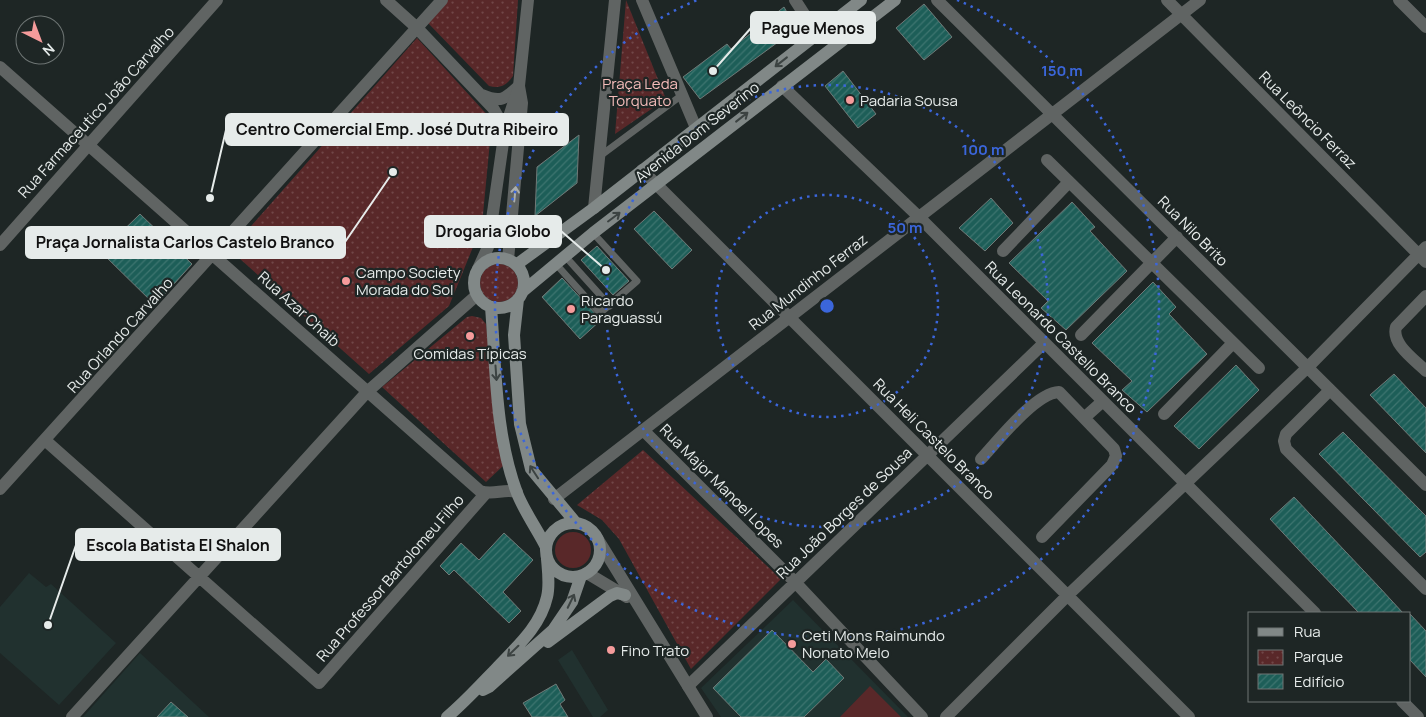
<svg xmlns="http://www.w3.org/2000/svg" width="1426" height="717" font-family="Manrope,sans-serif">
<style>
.built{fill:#21312f}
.green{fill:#592829}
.park{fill:url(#park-dots)}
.building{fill:url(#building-hatch);stroke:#707a78}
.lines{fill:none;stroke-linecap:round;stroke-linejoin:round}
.service{stroke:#606463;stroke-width:7}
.minor{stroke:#606463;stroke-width:12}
.tertiary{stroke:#606463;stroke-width:12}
.secondary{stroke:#818887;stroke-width:12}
.oneway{stroke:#3c4342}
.oneway2{stroke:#aaaead}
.ring{fill:none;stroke:#3b66db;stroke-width:2.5;stroke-dasharray:2.5 5}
.poi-dot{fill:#f59b9b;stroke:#1e2625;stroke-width:2}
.labels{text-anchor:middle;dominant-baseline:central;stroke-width:4.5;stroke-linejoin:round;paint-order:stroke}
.park-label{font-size:15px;fill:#f5bcba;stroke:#1e2625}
.poi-label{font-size:15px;fill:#e6ebea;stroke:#1e2625;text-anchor:start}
.street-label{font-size:15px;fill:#e6ebea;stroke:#1e2625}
.centre{fill:#3b66db;stroke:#1e2625;stroke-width:2.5}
.ring-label{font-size:15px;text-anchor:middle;font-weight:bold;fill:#3b66db;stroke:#1e2625;stroke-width:4.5;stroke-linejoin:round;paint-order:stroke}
.leader{fill:none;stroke:#e6ebea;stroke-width:2}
.callout-dot{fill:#e6ebea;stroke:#1e2625;stroke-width:2}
.callout{fill:#e6ebea;stroke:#e6ebea;stroke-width:2}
.callout-label{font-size:16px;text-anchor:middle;font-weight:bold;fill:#111}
</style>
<defs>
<pattern id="park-dots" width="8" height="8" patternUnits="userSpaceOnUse" patternTransform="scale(1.25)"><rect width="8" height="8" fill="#592829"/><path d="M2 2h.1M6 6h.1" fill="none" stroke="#714748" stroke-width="1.8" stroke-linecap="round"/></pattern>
<pattern id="building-hatch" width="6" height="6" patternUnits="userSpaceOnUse" patternTransform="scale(1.25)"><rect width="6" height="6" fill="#1d5e58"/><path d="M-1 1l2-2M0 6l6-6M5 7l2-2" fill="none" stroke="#3e7570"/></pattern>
</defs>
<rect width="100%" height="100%" fill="#1e2625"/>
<!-- built -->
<path class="built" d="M29 573 46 587 51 584 116 643 59 705 0 653V607Z
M793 600 908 717H721L701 688Z
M572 650 608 710 600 717H593L558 660Z
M140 653 209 717H83Z"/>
<!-- green -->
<path class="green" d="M555 550a18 18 0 1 1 36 0a18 18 0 1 1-36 0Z
M870 686 901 717H840Z"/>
<!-- park -->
<path class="park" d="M448 0H518L513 76C507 85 500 89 489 86L428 23Z
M626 0 666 99 615 134Z
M417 38 492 120 482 225 449 306 369 374 230 250Z
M480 283a19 19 0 1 1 38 0a19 19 0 1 1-38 0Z
M472 316 481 318 486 324 503 466 486 482 382 387 467 317Z
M643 450 781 579 691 669 619 539 602 520 577 505Z"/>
<!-- building -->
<path class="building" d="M924 4 952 37 924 60 896 28Z
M784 7 796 29 700 99 683 77 727 44 731 49Z
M843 71 876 114 858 128 825 86Z
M579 135 577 183 535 216 537 167Z
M991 198 1013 223 985 251 959 228Z
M1072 202 1095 227 1090 231 1127 271 1066 330 1041 308 1048 301 1009 263Z
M654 211 692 250 672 269 634 229Z
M140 214 192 264 155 305 101 252Z
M597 246 629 281 613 295 581 260Z
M562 278 601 320 580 339 542 297Z
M1153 282 1176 307 1169 314 1207 354 1147 412 1122 390 1132 381 1092 343Z
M1236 365 1259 390 1199 449 1174 426Z
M1394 374 1426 408V453L1370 395Z
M1343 432 1426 516V552L1420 557 1319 454Z
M1294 497 1380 588 1403 613H1359L1297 548 1270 519Z
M504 533 533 560 503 592 521 611 509 623 454 570 449 575 440 566 461 543 479 560Z
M1410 614 1426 631V677L1410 660Z
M772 630 813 672 826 659 844 678 804 717H741L713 688Z
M556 684 565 700 560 704 568 717H532L523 703Z
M171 702 188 717H157Z"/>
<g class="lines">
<!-- service -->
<path class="service" d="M600 156 682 95
M564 255 610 306
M555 263 600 313 637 281 593 233"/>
<!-- minor -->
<path class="minor" d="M386 0 416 27 493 108 505 129
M642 0 696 128
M795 0 817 34
M937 0 1426 485
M1167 0 1426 262
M1399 0 1426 27
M0 67 480 491C493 496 504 488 517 492
M782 86 919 217 1315 613
M482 95C501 103 505 99 519 86
M1047 160 1259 368
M642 170 1189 717
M594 208 615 0
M0 245 217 0
M1003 251 1069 182
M1426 296 1396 327C1391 344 1415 360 1426 371
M1081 335 1177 237
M1330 390 1286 434 1284 441 1286 449 1426 589
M1164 414 1233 343
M1084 418 1103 401
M643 430 795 582 922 717
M46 441 319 683 486 493
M981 459C997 442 1035 393 1059 392L1114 449 1116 456 1112 465 1042 537
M0 489 442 0
M554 499 1200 0
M688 686 1044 343
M1402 701 1418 717
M72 717 367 392 477 295
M946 717 1068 595 1308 367 1426 247"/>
<!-- tertiary -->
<path class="tertiary" d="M508 260 522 103 519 86 528 0
M478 269 488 247 505 129 519 86
M597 538 707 717
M587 573 627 597"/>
<!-- secondary -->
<path class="secondary" d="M474 283a25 25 0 1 1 50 0a25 25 0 1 1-50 0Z
M516 265 594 208 861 0
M522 292 593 233 895 0
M518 299 514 335 520 424 531 469 576 523
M491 307C496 369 495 434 517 493 524 511 537 529 546 547
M546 550a27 27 0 1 1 54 0a27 27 0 1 1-54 0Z
M548 642 610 596 617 593 625 595
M483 690 489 687 553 630 572 602 581 576
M447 717C465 702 478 687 494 671 514 649 540 628 547 597 550 585 548 571 547 559"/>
</g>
<!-- one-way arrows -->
<defs><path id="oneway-shaft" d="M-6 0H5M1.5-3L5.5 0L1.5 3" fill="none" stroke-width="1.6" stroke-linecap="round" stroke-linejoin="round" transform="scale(1.25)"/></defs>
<g class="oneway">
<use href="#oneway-shaft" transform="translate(781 62) rotate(142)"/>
<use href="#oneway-shaft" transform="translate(742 117) rotate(-38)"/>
<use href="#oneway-shaft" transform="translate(614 217) rotate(-37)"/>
<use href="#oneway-shaft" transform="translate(496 373) rotate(86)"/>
<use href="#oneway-shaft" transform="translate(534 472) rotate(-123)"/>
<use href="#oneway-shaft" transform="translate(571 601) rotate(-64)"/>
<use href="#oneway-shaft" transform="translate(513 651) rotate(136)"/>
</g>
<use class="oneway2" href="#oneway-shaft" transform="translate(515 194) rotate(-84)"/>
<!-- distance rings -->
<g class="ring">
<circle cx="827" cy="306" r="111"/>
<circle cx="827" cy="306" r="221"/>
<path d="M957 0A332 332 0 1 1 697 0"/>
</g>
<!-- markers -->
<g class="poi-dot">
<circle cx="850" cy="100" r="5"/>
<circle cx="346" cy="281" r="5"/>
<circle cx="571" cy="309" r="5"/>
<circle cx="470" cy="336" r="5"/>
<circle cx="792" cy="644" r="5"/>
<circle cx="611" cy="650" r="5"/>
</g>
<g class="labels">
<!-- park labels -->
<g class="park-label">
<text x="640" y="83">Praça Leda<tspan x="640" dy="17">Torquato</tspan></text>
</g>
<!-- poi labels -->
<g class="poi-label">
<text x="860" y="100">Padaria Sousa</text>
<text x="356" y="272">Campo Society<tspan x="356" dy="17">Morada do Sol</tspan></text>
<text x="581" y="300">Ricardo<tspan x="581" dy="17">Paraguassú</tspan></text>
<text x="470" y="353" text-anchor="middle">Comidas Típicas</text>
<text x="802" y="635">Ceti Mons Raimundo<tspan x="802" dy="17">Nonato Melo</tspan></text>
<text x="621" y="650">Fino Trato</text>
</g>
<!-- street labels -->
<g class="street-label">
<text transform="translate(96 112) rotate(-48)">Rua Farmaceutico João Carvalho</text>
<text transform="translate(1308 120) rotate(45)">Rua Leôncio Ferraz</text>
<text transform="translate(697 132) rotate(-38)">Avenida Dom Severino</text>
<text transform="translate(1193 231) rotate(45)">Rua Nilo Brito</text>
<text transform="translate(808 282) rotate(-38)">Rua Mundinho Ferraz</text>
<text transform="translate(299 309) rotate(42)">Rua Azar Chaib</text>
<text transform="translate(120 335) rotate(-48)">Rua Orlando Carvalho</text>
<text transform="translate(1061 337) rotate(45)">Rua Leonardo Castello Branco</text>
<text transform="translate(934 439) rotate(45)">Rua Heli Castelo Branco</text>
<text transform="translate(722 486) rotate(45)">Rua Major Manoel Lopes</text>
<text transform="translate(844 513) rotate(-44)">Rua João Borges de Sousa</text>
<text transform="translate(390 578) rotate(-49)">Rua Professor Bartolomeu Filho</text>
</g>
</g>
<circle cx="827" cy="306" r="8" class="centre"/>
<g class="ring-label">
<text x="1062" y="76">150 m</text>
<text x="983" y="155">100 m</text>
<text x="905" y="233">50 m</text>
</g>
<!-- callouts -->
<path class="leader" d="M713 71L751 28M210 198L226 130M606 270L561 231M393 172L345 242M48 625L76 545"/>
<g class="callout-dot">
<circle cx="713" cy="71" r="5"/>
<circle cx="210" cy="198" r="5"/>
<circle cx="606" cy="270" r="5"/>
<circle cx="393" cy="172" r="5"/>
<circle cx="48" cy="625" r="5"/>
</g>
<g class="callout">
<rect x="751" y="12" width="124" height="31" rx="5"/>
<rect x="226" y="114" width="342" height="31" rx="5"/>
<rect x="425" y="216" width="136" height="31" rx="5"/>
<rect x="26" y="227" width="319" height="31" rx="5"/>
<rect x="76" y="529" width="204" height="31" rx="5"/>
</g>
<g class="callout-label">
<text x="813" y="34">Pague Menos</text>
<text x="397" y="135">Centro Comercial Emp. José Dutra Ribeiro</text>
<text x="493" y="237">Drogaria Globo</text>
<text x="185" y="248">Praça Jornalista Carlos Castelo Branco</text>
<text x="178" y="551">Escola Batista El Shalon</text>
</g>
<!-- legend -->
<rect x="1248" y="612" width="162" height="90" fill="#1e2625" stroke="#6e7574"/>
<rect x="1258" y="628" width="25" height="8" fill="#818887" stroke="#6e7574"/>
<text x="1294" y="637" font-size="15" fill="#e6ebea">Rua</text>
<rect x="1258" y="650" width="25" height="15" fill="url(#park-dots)" stroke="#6e7574"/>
<text x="1294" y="662" font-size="15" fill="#e6ebea">Parque</text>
<rect x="1258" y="674" width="25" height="15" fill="url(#building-hatch)" stroke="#6e7574"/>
<text x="1294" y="687" font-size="15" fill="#e6ebea">Edifício</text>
<!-- north arrow -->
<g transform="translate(40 40) rotate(138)"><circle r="24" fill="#1e2625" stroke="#6e7574"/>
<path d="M0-4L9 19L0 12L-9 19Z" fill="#f59b9b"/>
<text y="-8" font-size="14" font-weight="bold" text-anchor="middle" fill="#e6ebea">N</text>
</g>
</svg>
